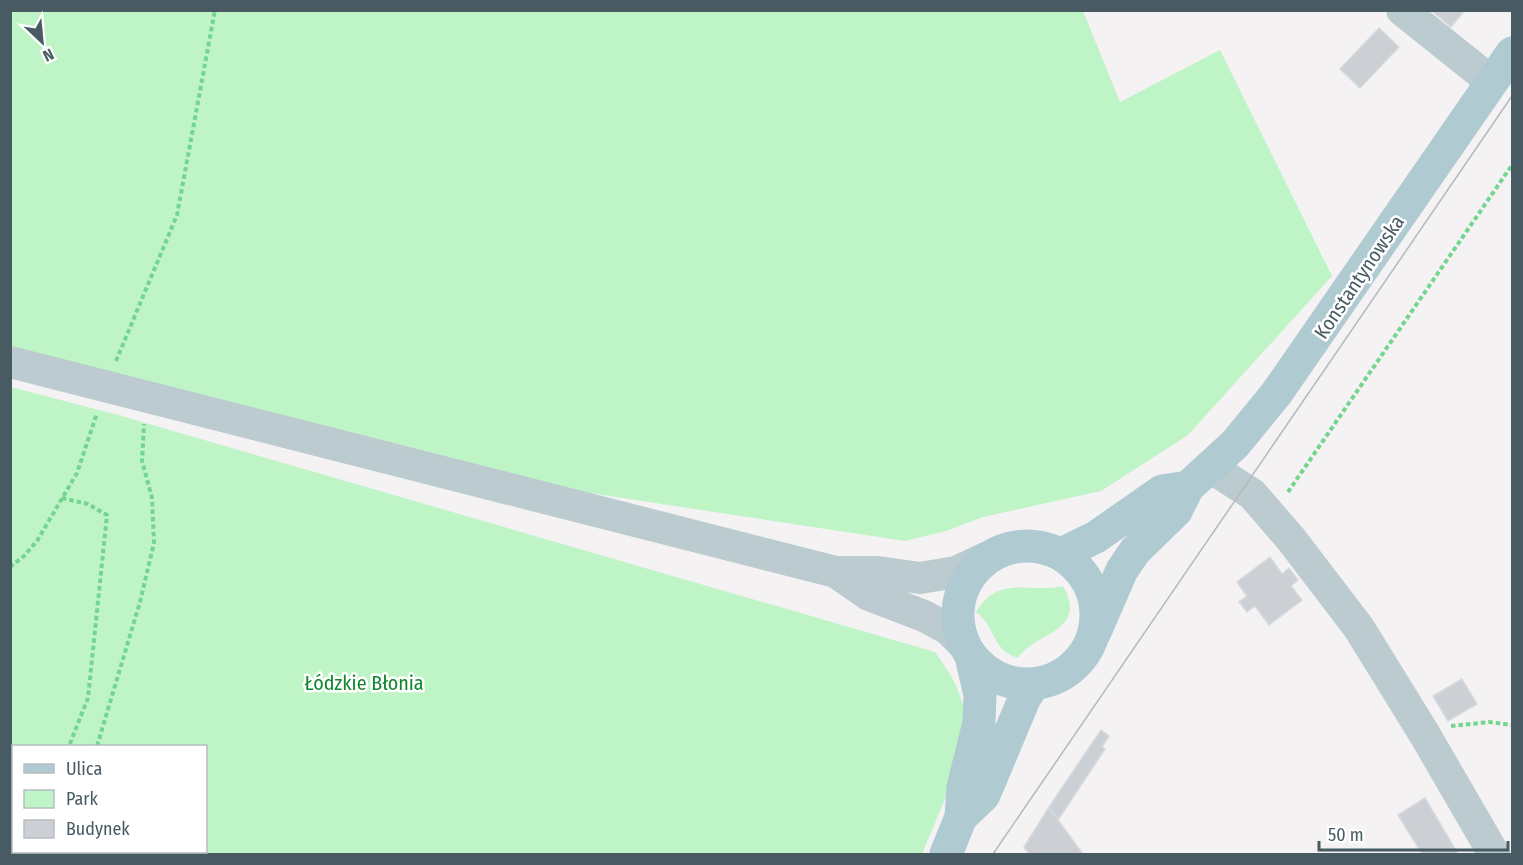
<svg xmlns="http://www.w3.org/2000/svg" width="1523" height="865" font-family="'Fira Sans Condensed',sans-serif">
<style>
.green{fill:#bff4c7;fill-rule:evenodd}
.building{fill:#ccd0d5;stroke:#d6dade;stroke-width:1.5}
.lines{fill:none;stroke-linecap:round;stroke-linejoin:round}
.path{stroke:#73d58e;stroke-width:4;stroke-dasharray:4.5 3;stroke-linecap:butt}
.minor{stroke:#bccbcf;stroke-width:32}
.major{stroke:#b0cad2;stroke-width:33}
.tram{stroke:#b4b9bd;stroke-width:1.5}
.labels{text-anchor:middle;dominant-baseline:central;stroke-width:5;stroke-linejoin:round;paint-order:stroke}
.street-label{font-size:20px;fill:#485b62;stroke:#fff}
.park-label{font-size:20px;fill:#10862e;stroke:#fff}
</style>
<rect width="100%" height="100%" fill="#f4f2f3"/>
<!-- green -->
<path class="green" d="M10 11H1083L1120 102 1220 50 1332 276 1188 435 1101 491 983 517 946 531 905 541 550 487 11 348Z
M11 387 118 415 935 652C948 670 959 687 964 709 972 745 936 819 922 854H11ZM14 746H206V852H14Z
M1063 586C1089 632 1035 632 1018 658 991 650 996 626 976 612 998 574 1029 594 1063 586Z"/>
<!-- building -->
<path class="building" d="M1431 10H1465L1451 27Z
M1379 28 1399 47 1360 88 1340 69Z
M1270 557 1282 574 1289 568 1298 580 1291 586 1302 600 1269 625 1255 606 1247 612 1239 602 1247 596 1237 582Z
M1462 679 1477 704 1448 721 1433 696Z
M1101 730 1109 736 1102 747 1105 749 1058 820 1049 807Z
M1425 798 1458 854H1422L1398 815Z
M1049 807 1058 820 1083 854H1029L1024 847Z"/>
<g class="lines">
<!-- path -->
<path class="path" d="M116 361 177 215 215 10
M1288 492 1512 165
M62 498 88 504 107 515 88 698 69 746
M10 567 24 556 37 541 77 473 97 413
M1451 726 1489 722 1512 725
M97 746 140 602 154 543 152 498 142 461 144 424
M10 824 14 820
M53 854 54 852"/>
<!-- minor -->
<path class="minor" d="M1402 10 1492 82
M10 362 836 572H878L920 578 956 572 988 557
M1210 467 1252 494 1259 502 1291 539 1359 628 1425 735 1494 854
M836 572 869 595 924 616 948 629 965 646"/>
<!-- major -->
<path class="major" d="M958 615a69 69 0 1 1 138 0a69 69 0 1 1-138 0Z
M1061 554 1096 537 1162 491 1188 487
M1095 632 1122 570 1135 551 1176 511 1188 487 1235 444 1276 394 1512 53
M961 817 984 795 1025 697 1034 684
M946 854 961 817 963 787 979 723 980 695 971 656"/>
<!-- tram -->
<path class="tram" d="M993 854 1512 96"/>
</g>
<g class="labels">
<!-- street labels -->
<g class="street-label">
<text transform="translate(1359 277) rotate(-56)">Konstantynowska</text>
</g>
<!-- park labels -->
<g class="park-label">
<text x="364" y="683">Łódzkie Błonia</text>
</g>
</g>
<!-- border -->
<rect width="1523" height="865" fill="none" stroke="#485b62" stroke-width="24"/>
<!-- legend -->
<rect x="12" y="745" width="195" height="108" fill="#ffffff" stroke="#b6bdc0" stroke-width="1.5"/>
<rect x="24" y="764" width="30" height="9" fill="#b0cad2" stroke="#b6bdc0" stroke-width="1.5"/>
<text x="66" y="775" font-size="18" fill="#485b62">Ulica</text>
<rect x="24" y="790" width="30" height="18" fill="#bff4c7" stroke="#b6bdc0" stroke-width="1.5"/>
<text x="66" y="805" font-size="18" fill="#485b62">Park</text>
<rect x="24" y="820" width="30" height="18" fill="#ccd0d5" stroke="#b6bdc0" stroke-width="1.5"/>
<text x="66" y="835" font-size="18" fill="#485b62">Budynek</text>
<!-- north arrow -->
<g transform="translate(42 42) rotate(154)" stroke="#ffffff" stroke-width="4.5" paint-order="stroke">
<path d="M0-4.5L10 22L0 15L-10 22Z" fill="#485b62"/>
<text y="-9" font-size="16" font-weight="bold" text-anchor="middle" fill="#485b62">N</text>
</g>
<!-- scale -->
<path d="M1319 841v9h189v-9" fill="none" stroke="#485b62" stroke-width="3"/>
<text x="1328" y="841" font-size="18" fill="#485b62" stroke="#ffffff" stroke-width="4.5" paint-order="stroke">50 m</text>
</svg>
